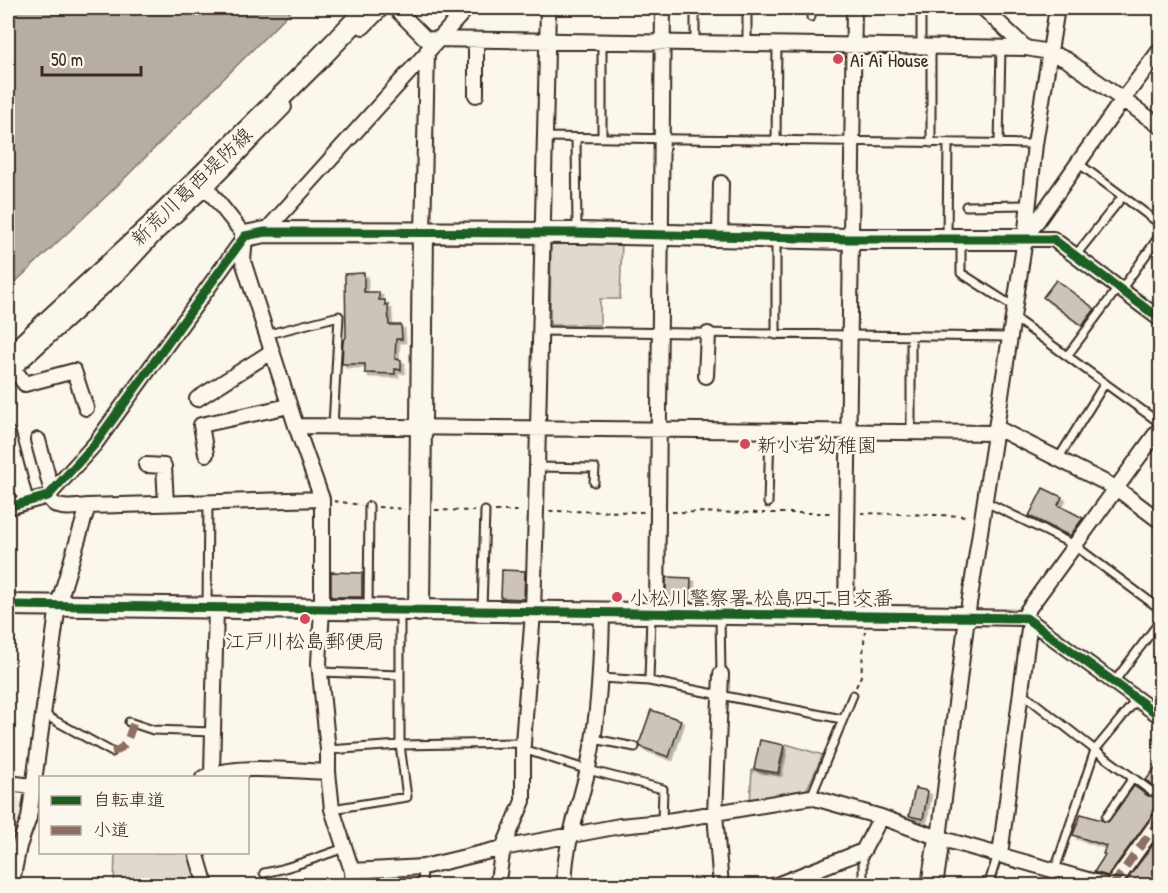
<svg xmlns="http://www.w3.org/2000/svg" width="1168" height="893" font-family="'Patrick Hand','Klee One',sans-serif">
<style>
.built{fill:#ede8dd}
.green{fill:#dfd9ce;stroke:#8d8276;stroke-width:1.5}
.water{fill:#b6aea2;stroke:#85796d;stroke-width:1.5}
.building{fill:#ccc4b9;stroke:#3b2a1e;stroke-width:1.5;filter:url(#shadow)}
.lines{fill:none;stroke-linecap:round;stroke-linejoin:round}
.lane-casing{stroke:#3b2a1e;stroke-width:11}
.street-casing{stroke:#3b2a1e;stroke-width:18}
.secondary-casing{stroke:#3b2a1e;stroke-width:24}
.path{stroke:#3b2a1e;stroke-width:2;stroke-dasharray:4.5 4.5;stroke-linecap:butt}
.lane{stroke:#fbf7ec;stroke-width:7}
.street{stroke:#fbf7ec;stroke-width:14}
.secondary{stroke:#fbf7ec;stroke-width:20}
.quiet{stroke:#8d6e63;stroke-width:8;stroke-dasharray:15 8;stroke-linecap:butt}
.cycleway-casing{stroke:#fbf7ec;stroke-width:13}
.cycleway{stroke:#1b5e20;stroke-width:9}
.poi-dot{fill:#d1495b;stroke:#fbf7ec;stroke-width:2}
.labels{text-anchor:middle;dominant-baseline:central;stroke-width:5;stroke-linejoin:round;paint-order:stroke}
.poi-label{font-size:20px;fill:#3b2a1e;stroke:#fbf7ec;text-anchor:start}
.street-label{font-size:20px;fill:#3b2a1e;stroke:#fbf7ec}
</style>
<defs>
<filter id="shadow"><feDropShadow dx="3.5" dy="3.5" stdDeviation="0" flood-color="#0004"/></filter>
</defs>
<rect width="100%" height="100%" fill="#fbf7ec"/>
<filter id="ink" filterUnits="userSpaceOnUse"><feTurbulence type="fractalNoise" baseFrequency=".0167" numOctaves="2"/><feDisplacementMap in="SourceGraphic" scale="12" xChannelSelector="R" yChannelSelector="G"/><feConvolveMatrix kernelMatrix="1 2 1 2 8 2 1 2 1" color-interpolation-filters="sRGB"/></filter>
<g filter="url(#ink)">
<!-- built -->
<path class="built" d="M8 789H14L24 808 12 847 8 882Z"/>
<!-- green -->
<path class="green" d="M551 241H622L620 299H600V325H550Z
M786 744 823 755 806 791 750 803 752 770 779 775Z
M115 852 190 853 200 883 188 886 114 885Z"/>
<!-- water -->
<path class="water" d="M8 8H294L116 187 8 289Z"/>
<!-- building -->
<path class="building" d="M364 273V292H379V300H385V305H388L389 325H401L402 339H396L395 359 401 360V370L395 369V374L365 373V364H342L343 342 346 337 345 274Z
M1056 280 1095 309 1082 326 1043 297Z
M1043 488 1062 497 1058 505 1083 518 1070 536 1029 516Z
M502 570 525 571 524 599 501 598Z
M331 572 362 573V597H331Z
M666 577 691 578 690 602 666 601Z
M651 710 681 720 669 757 641 747 639 744Z
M760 740 784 745 778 773 754 769Z
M1161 760V810L1153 814 1108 876 1094 872 1105 855 1103 854 1106 846 1073 835 1081 814 1108 822 1134 786 1148 796H1154L1156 792V788L1146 780Z
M915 788 928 791 923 819 909 816Z
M1161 834V885H1123Z"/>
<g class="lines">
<defs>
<path id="lane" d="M747 8V44
M811 17V8
M695 43V8
M921 46V8
M544 137 1035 144
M576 138 577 231
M602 138V42
M776 140 777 45
M931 143V46
M999 144 1001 47
M1078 163 1160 224
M966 206 1029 205
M947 236 948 143
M776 240V335
M961 241V273L1014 307
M1075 256 1123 196
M1121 290 1160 235
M1013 317 1160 423
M539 331 1009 337
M265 335 339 316 333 426
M1067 356 1118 288
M911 432V336
M1058 459 1105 383
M537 467 595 468 594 482
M984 501 1074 545 1160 609
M768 503 770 431
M207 605 208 503
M368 608 369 506
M482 610 485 511
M720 617 721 674
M321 672 399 675
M601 678 649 681 842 719
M649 681 651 615
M1114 682 1160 621
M1021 692 1095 750 1151 791
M43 714 112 752
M129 722 153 730 213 732
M594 739 635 747
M523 749 588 770 663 789 662 822
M328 750 400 745 523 743
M811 797 853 695
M332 809 407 797 400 745V613
M1106 817 1133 778
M1055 870 1095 750 1137 699
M264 873C292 868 317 857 345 848
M422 886 423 867
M863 886V851
M988 886 998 854"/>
<path id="street" d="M395 8 426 39 1026 48 1049 52 1067 60 1160 126
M983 8 1026 48
M363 27 382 8
M476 95V40
M206 187 284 107
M265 232 467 8
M423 234 427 51
M720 237 721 183
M1026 237 1123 99 1160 50
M1025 239H1053L1160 319
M13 368 25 384 74 371 86 408
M8 373 124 268 157 232 206 187 245 236 243 261 296 426 322 499V608L319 663 328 750V772L332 809 352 871 353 886
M706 376 708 334
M197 399 271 352
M296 426 996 433
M997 428 1116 488 1160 521
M8 434 26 502
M38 440 52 492
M206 454 201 425 289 406
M146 465 164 466 166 504
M88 506 322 499
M8 507 48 496 95 444 244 238
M657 612 663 8
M846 615 854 8
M967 617 1026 618 1160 716
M1026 618 1027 611 1160 428
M721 674 715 814 721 886
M212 773 216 607
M203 778C232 763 294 771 328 772
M8 783 40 787
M939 838 967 617 1025 239 1035 144 1057 8
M196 852 206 886
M1000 855 1030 621
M352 871 423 867 503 848 620 826 662 822 811 797 881 817 939 838 1109 886
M11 886 19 846 29 818 58 605 88 506C73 507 55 512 48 496
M497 886 503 848 523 801V743L533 612 536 511 548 8
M565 886C562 851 581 803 588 768 599 716 601 665 602 612
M774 886 863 851 881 817
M1112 886 1160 819"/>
<path id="secondary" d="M245 236 265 232 577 233 851 239H1025
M8 358 151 226 318 60 368 8
M8 605 967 617
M419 611 423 234
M932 886 939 838"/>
</defs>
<!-- lane casing -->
<use href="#lane" class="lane-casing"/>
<!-- street casing -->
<use href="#street" class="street-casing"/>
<!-- secondary casing -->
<use href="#secondary" class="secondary-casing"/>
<!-- path -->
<path class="path" d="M334 501 361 505
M378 507 405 509
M435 510 474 511
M495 511H522
M549 511 645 512
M672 512 765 513
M771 513H834
M861 513 969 516
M856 687 861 676 865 631"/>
<!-- lane -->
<use href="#lane" class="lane"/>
<!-- street -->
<use href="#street" class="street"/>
<!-- secondary -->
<use href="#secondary" class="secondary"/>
<!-- quiet -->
<path class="quiet" d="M112 752C126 750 129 736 133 724
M1112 886 1160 819"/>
<defs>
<path id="cycleway" d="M8 507 48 496 95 444 245 236 265 232 577 233 851 239H1053L1160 319
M8 605 1026 618 1160 716"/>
</defs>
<!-- cycleway casing -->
<use href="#cycleway" class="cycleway-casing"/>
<!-- cycleway -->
<use href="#cycleway" class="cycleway"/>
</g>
</g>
<!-- markers -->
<g class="poi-dot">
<circle cx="838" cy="59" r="6"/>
<circle cx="745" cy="444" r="6"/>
<circle cx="617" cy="597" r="6"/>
<circle cx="305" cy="619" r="6"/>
</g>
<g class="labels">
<!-- poi labels -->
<g class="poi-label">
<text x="850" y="59">Ai Ai House</text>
<text x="757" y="444">新小岩幼稚園</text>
<text x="629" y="597">小松川警察署 松島四丁目交番</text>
<text x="305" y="640" text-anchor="middle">江戸川松島郵便局</text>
</g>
<!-- street labels -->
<g class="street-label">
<text transform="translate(191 186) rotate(-44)">新荒川葛西堤防線</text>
</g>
</g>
<!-- margin -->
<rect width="1168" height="893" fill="none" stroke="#fbf7ec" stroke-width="30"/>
<rect x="15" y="15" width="1138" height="863" fill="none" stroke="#3b2a1e" stroke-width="2" filter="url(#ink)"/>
<!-- legend -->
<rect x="39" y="776" width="210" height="78" fill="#fbf7ec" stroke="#aea59a" stroke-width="1.5"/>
<rect x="51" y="796" width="30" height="9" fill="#1b5e20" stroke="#aea59a" stroke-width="1.5"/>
<text x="93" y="806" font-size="18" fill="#3b2a1e">自転車道</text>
<rect x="51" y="826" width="30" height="9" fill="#8d6e63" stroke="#aea59a" stroke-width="1.5"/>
<text x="93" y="836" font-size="18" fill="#3b2a1e">小道</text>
<!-- scale -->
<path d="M42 66v9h99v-9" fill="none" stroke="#3b2a1e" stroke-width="3"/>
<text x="51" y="66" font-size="18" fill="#3b2a1e" stroke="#fbf7ec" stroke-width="4.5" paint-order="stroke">50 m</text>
</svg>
